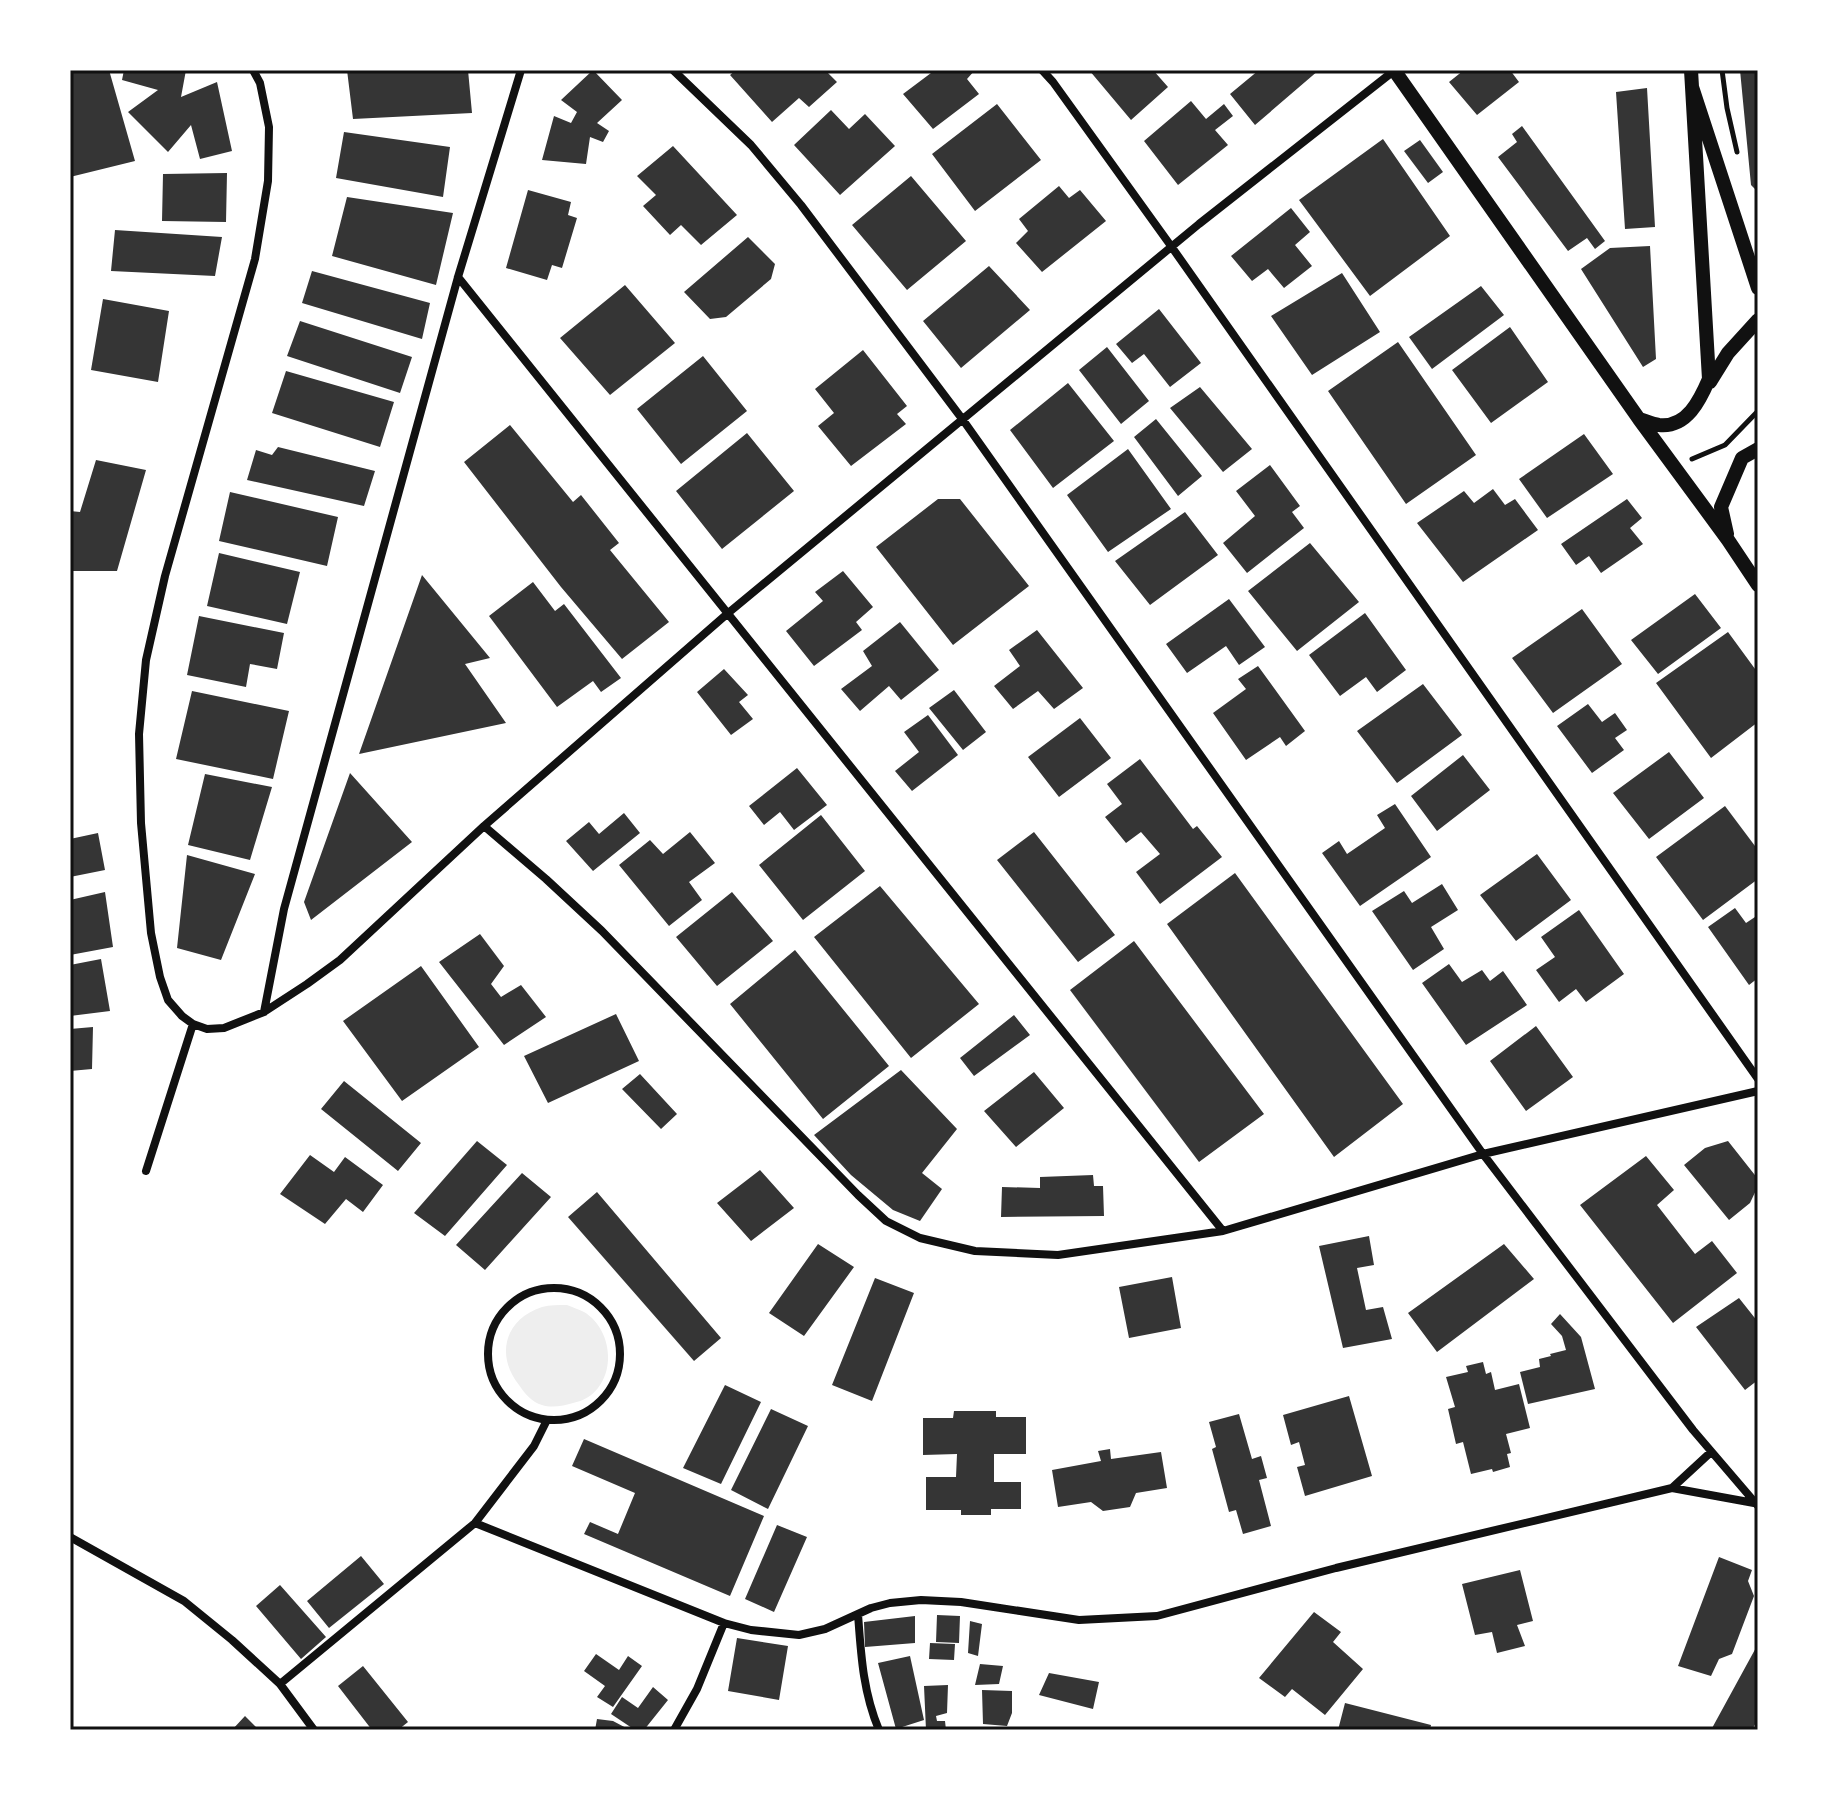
<svg xmlns="http://www.w3.org/2000/svg" width="1828" height="1800" font-family="'Fira Sans Condensed',sans-serif">
<style>
.green{fill:#eee}
.building{fill:#353535}
.lines{fill:none;stroke-linecap:round;stroke-linejoin:round}
.path{stroke:#111;stroke-width:5}
.minor{stroke:#111;stroke-width:8}
.tertiary{stroke:#111;stroke-width:14}
.neatline{fill:none;stroke:#111;stroke-width:3}
</style>
<rect width="100%" height="100%" fill="#fff"/>
<!-- green -->
<path class="green" d="M567 1305C572 1307 578 1309 584 1312 609 1327 616 1365 598 1388 592 1396 583 1401 573 1403 564 1406 551 1408 542 1405 532 1402 525 1394 519 1385 495 1355 505 1319 542 1307 550 1305 558 1305 567 1305Z"/>
<!-- building -->
<path class="building" d="M82 70H109L135 161 70 177V73Z
M124 70H186L181 97 217 82 232 151 200 159 191 125 168 152 128 112 158 90 122 80Z
M347 70H468L472 113 353 119Z
M593 70 622 100 597 123 609 131 603 142 590 137 586 164 542 160 554 116 571 123 577 112 561 100Z
M736 70H825L837 82 809 107 799 98 772 122 730 75Z
M935 70H975L967 79 979 94 933 129 903 94Z
M1089 70H1153L1168 87 1131 120Z
M1259 70H1319L1255 125 1230 94Z
M1464 70H1510L1519 82 1477 115 1449 82Z
M1740 70H1758V192L1751 185Z
M1647 88 1655 227 1625 229 1616 92Z
M1191 101 1206 119 1224 104 1233 116 1215 130 1228 145 1178 185 1144 141Z
M997 104 1041 160 975 211 932 154Z
M831 110 849 129 865 114 895 146 840 195 794 145Z
M1522 126 1605 241 1595 249 1587 238 1568 251 1498 157 1517 142 1512 134Z
M344 132 450 147 443 197 336 178Z
M1383 139 1450 236 1370 296 1299 200Z
M1420 140 1443 172 1428 183 1404 151Z
M673 146 737 215 701 245 681 225 670 235 643 206 656 195 637 176Z
M227 173 226 222 162 221 163 174Z
M911 176 966 241 907 290 852 225Z
M1059 186 1069 198 1080 190 1106 221 1042 272 1016 243 1028 231 1019 219Z
M528 190 571 202 568 215 577 218 562 268 552 265 547 280 506 268Z
M347 197 453 213 436 285 332 256Z
M1291 208 1310 232 1295 245 1312 266 1284 288 1268 269 1252 281 1231 256Z
M115 230 222 237 215 276 111 271Z
M748 237 775 264 771 279 726 317 710 319 684 292Z
M1650 246 1656 359 1643 367 1581 269 1610 248Z
M989 266 1030 310 961 368 923 321Z
M312 271 430 303 422 339 302 303Z
M1342 273 1380 332 1312 375 1271 316Z
M625 285 675 343 610 395 560 338Z
M1481 286 1504 315 1432 369 1409 337Z
M103 299 169 311 158 382 91 370Z
M1159 309 1201 363 1170 387 1144 354 1132 363 1116 344Z
M300 321 412 357 400 393 287 356Z
M1510 327 1548 382 1491 423 1452 370Z
M1398 342 1476 455 1406 504 1328 391Z
M1107 347 1149 401 1121 424 1079 370Z
M863 350 907 406 897 414 906 424 851 466 818 426 834 413 815 389Z
M703 356 747 411 681 464 637 409Z
M286 371 394 402 380 447 272 413Z
M1068 383 1114 441 1053 488 1010 430Z
M1200 387 1252 449 1223 472 1170 408Z
M1156 419 1202 476 1178 496 1134 437Z
M510 425 573 502 581 495 619 543 610 550 669 622 622 659 561 587 464 462Z
M747 433 794 491 722 549 676 491Z
M1584 434 1613 474 1547 518 1519 479Z
M278 447 375 471 364 506 247 480 256 450 272 455Z
M1128 449 1171 509 1108 552 1067 495Z
M96 460 146 470 117 571H70V511L80 512Z
M1270 465 1300 506 1292 512 1304 528 1247 573 1223 543 1255 516 1236 491Z
M1493 489 1505 505 1515 499 1538 530 1463 582 1417 523 1464 491 1474 503Z
M230 492 338 517 327 566 219 541Z
M938 499H960L1029 586 953 645 876 547Z
M1627 499 1642 518 1630 528 1643 544 1601 573 1589 556 1576 565 1561 544Z
M1185 512 1218 555 1150 605 1115 561Z
M1310 543 1359 602 1297 651 1248 591Z
M219 553 300 572 287 624 207 606Z
M843 571 873 607 856 622 862 630 814 666 786 631 823 601 815 592Z
M422 575 490 658 465 664 506 723 359 754Z
M533 582 555 611 564 604 621 678 601 692 593 681 557 707 489 616Z
M1695 594 1721 628 1658 674 1631 640Z
M1229 599 1265 647 1239 665 1226 646 1187 673 1166 644Z
M1582 609 1622 664 1553 713 1512 658Z
M1365 613 1406 670 1377 692 1366 677 1340 696 1309 655Z
M199 616 284 633 277 669 250 664 246 687 187 675Z
M900 622 939 670 901 700 889 686 860 711 841 689 872 666 863 651Z
M1037 630 1083 688 1054 709 1038 691 1013 709 994 686 1020 666 1009 650Z
M1728 632 1758 673V722L1711 758 1656 683Z
M1258 666 1305 731 1286 746 1280 737 1246 760 1213 713 1246 689 1238 679Z
M724 669 748 695 739 702 753 719 731 735 697 692Z
M1423 684 1462 735 1397 783 1357 731Z
M954 690 986 732 963 750 929 708Z
M192 691 289 711 273 779 176 759Z
M1588 704 1602 722 1615 713 1627 730 1615 738 1624 750 1592 773 1557 726Z
M928 715 958 755 912 791 895 771 919 752 904 732Z
M1080 718 1111 758 1059 797 1028 757Z
M1669 752 1704 798 1649 839 1613 793Z
M1463 755 1490 790 1437 831 1411 796Z
M1140 759 1193 829 1197 826 1222 857 1160 904 1136 872 1160 854 1141 832 1126 843 1105 817 1122 804 1107 784Z
M797 768 827 805 794 830 780 812 764 825 749 806Z
M350 773 412 842 311 920 304 902Z
M205 774 272 787 250 860 188 845Z
M1395 804 1431 857 1360 906 1322 853 1339 841 1347 854 1385 828 1377 815Z
M1725 806 1758 850V879L1703 920 1656 857Z
M624 813 640 833 593 871 566 841 589 822 599 834Z
M821 815 865 871 803 920 759 865Z
M690 832 715 863 689 882 702 900 669 926 619 865 650 840 663 854Z
M1034 832 1115 935 1078 962 997 860Z
M98 833 105 870 70 877V839Z
M1537 854 1571 900 1516 941 1480 895Z
M187 855 255 874 221 960 177 948Z
M1235 873 1403 1104 1334 1157 1167 924Z
M1442 884 1458 910 1431 927 1444 949 1413 970 1372 911 1404 891 1412 903Z
M880 886 979 1004 911 1058 814 937Z
M105 892 113 947 70 955V900Z
M732 892 773 941 717 986 676 937Z
M1735 908 1746 923 1758 915V978L1749 985 1708 927Z
M1579 910 1624 974 1586 1002 1576 989 1559 1002 1536 970 1555 957 1541 937Z
M480 934 504 966 491 984 501 997 521 985 546 1017 504 1045 439 962Z
M1134 941 1264 1114 1199 1162 1070 990Z
M795 950 889 1066 823 1119 730 1004Z
M101 959 110 1011 70 1016V965Z
M1449 964 1462 982 1482 970 1490 981 1503 971 1527 1005 1466 1045 1422 983Z
M421 966 479 1047 402 1101 343 1021Z
M616 1014 639 1061 548 1103 524 1056Z
M1014 1015 1030 1035 974 1076 960 1058Z
M1536 1026 1573 1077 1526 1111 1490 1061Z
M93 1027 92 1069 70 1071V1029Z
M901 1070 957 1129 922 1173 942 1189 920 1221 893 1210 851 1175 814 1135Z
M1034 1072 1064 1108 1016 1147 984 1111Z
M640 1074 677 1114 661 1129 622 1089Z
M344 1081 421 1143 398 1171 321 1109Z
M477 1141 507 1165 445 1236 414 1213Z
M1728 1141 1758 1179V1186L1750 1203 1729 1220 1684 1165 1705 1148Z
M310 1155 334 1172 345 1157 383 1185 363 1212 346 1199 325 1224 280 1194Z
M1646 1156 1674 1190 1657 1205 1695 1254 1712 1241 1737 1273 1673 1323 1580 1205Z
M760 1170 794 1208 751 1241 717 1203Z
M522 1173 551 1197 485 1270 456 1245Z
M1093 1175 1094 1186H1103L1104 1216 1001 1217 1002 1187 1040 1188V1177Z
M597 1192 721 1338 694 1361 568 1217Z
M1369 1236 1374 1265 1357 1268 1366 1310 1383 1307 1392 1339 1343 1348 1319 1246Z
M818 1244 854 1267 804 1336 769 1313Z
M1504 1244 1534 1279 1437 1352 1408 1313Z
M1172 1277 1181 1328 1129 1338 1119 1287Z
M875 1278 914 1293 872 1401 832 1385Z
M1739 1298 1758 1322V1380L1745 1390 1696 1327Z
M1560 1314 1581 1337 1595 1389 1528 1404 1520 1372 1540 1367 1539 1359 1551 1356 1550 1354 1566 1350 1562 1336 1551 1324Z
M1483 1362 1486 1374 1491 1372 1495 1390 1519 1384 1530 1428 1506 1434 1511 1453 1507 1454 1510 1467 1493 1472 1492 1469 1471 1474 1463 1442 1456 1444 1448 1409 1455 1407 1446 1377 1468 1372 1466 1366Z
M725 1385 761 1402 721 1484 683 1468Z
M1349 1396 1372 1476 1305 1496 1297 1467 1305 1465 1299 1442 1291 1445 1283 1415Z
M771 1409 808 1426 768 1509 731 1490Z
M954 1411H996V1417H1026V1454H994V1482H1021V1509H991V1515H961V1510H926V1477H956L957 1454 923 1455V1418H953Z
M1239 1414 1252 1459 1261 1456 1267 1478 1259 1480 1271 1526 1243 1534 1236 1510 1229 1512 1212 1449 1216 1447 1209 1422Z
M584 1439 764 1516 730 1596 584 1534 590 1522 618 1534 635 1493 572 1466Z
M1110 1449 1111 1459 1161 1452 1167 1488 1136 1493 1130 1507 1103 1511 1091 1502 1058 1507 1052 1470 1101 1461 1098 1451Z
M777 1525 807 1537 774 1612 745 1599Z
M361 1556 384 1584 329 1628 307 1601Z
M1719 1557 1752 1570 1748 1581 1754 1596 1732 1654 1719 1659 1711 1676 1678 1666Z
M1520 1570 1533 1621 1517 1625 1525 1646 1497 1653 1492 1632 1475 1635 1462 1584Z
M280 1585 326 1637 301 1659 256 1606Z
M1314 1612 1341 1632 1333 1642 1363 1669 1325 1715 1292 1689 1285 1697 1259 1678Z
M937 1615 960 1616 959 1643 936 1642Z
M915 1616V1643L865 1647 864 1622Z
M970 1621 982 1624 978 1656 968 1653Z
M737 1638 788 1646 779 1700 728 1691Z
M930 1643 955 1644 954 1660 929 1659Z
M1758 1644V1719L1752 1730H1711Z
M596 1654 619 1670 628 1656 642 1666 613 1707 597 1697 605 1686 584 1671Z
M910 1656 924 1720 896 1729 878 1663Z
M980 1664 1003 1666 999 1684 975 1685Z
M363 1666 408 1722 398 1730H372L338 1686Z
M1049 1673 1099 1682 1093 1709 1039 1695Z
M948 1685 947 1713 936 1716 937 1721H945L946 1730H926L924 1686Z
M653 1687 668 1700 644 1730H635L611 1714 622 1697 638 1708Z
M982 1690 1012 1691V1713L1007 1726 983 1724Z
M1345 1703 1431 1725 1430 1730H1338Z
M245 1716 259 1730H232Z
M597 1719 613 1721 630 1730H595Z"/>
<g class="lines">
<!-- path -->
<path class="path" d="M1722 70 1727 108 1737 152
M1692 459 1725 445 1758 411"/>
<!-- minor -->
<path class="minor" d="M253 70 260 83 269 127 268 181 255 259 165 576 146 660 139 734 141 823 151 933 160 977 168 1000 182 1016 193 1024 207 1029 224 1028 264 1012 307 984 340 960 484 826 727 614 1199 224 1395 70
M673 70 751 145 801 205 963 420 1483 1154 1693 1430 1758 1506
M1042 70 1053 82 1171 246 1758 1079
M458 277 1223 1231
M484 826 546 879 602 931 858 1195 886 1221 920 1238 975 1251 1058 1255 1223 1231 1483 1154 1758 1091
M264 1012 284 909 458 277 521 70
M146 1171 193 1024
M488 1354a66 66 0 1 1 132 0a66 66 0 1 1-132 0Z
M1672 1488 1711 1452
M475 1523 724 1623 751 1630 799 1635 825 1629 871 1608 890 1603 921 1600 961 1602 1079 1620 1157 1616 1336 1568 1672 1488 1754 1503
M70 1537 184 1601 232 1640 280 1684 314 1730
M858 1614C861 1655 863 1692 879 1730
M280 1684 475 1523 534 1446 547 1420
M674 1730 697 1689 724 1623"/>
<!-- tertiary -->
<path class="tertiary" d="M1394 70 1639 419 1728 540 1758 585
M1691 70 1692 87 1758 288
M1710 382 1728 353 1758 320
M1639 419C1646 421 1652 424 1659 425 1687 428 1700 400 1709 379L1692 87
M1727 534 1721 507 1742 458 1758 449"/>
</g>
<!-- border -->
<rect width="1828" height="1800" fill="none" stroke="#ffffff" stroke-width="144"/>
<rect x="72" y="72" width="1684" height="1656" class="neatline"/>
</svg>
